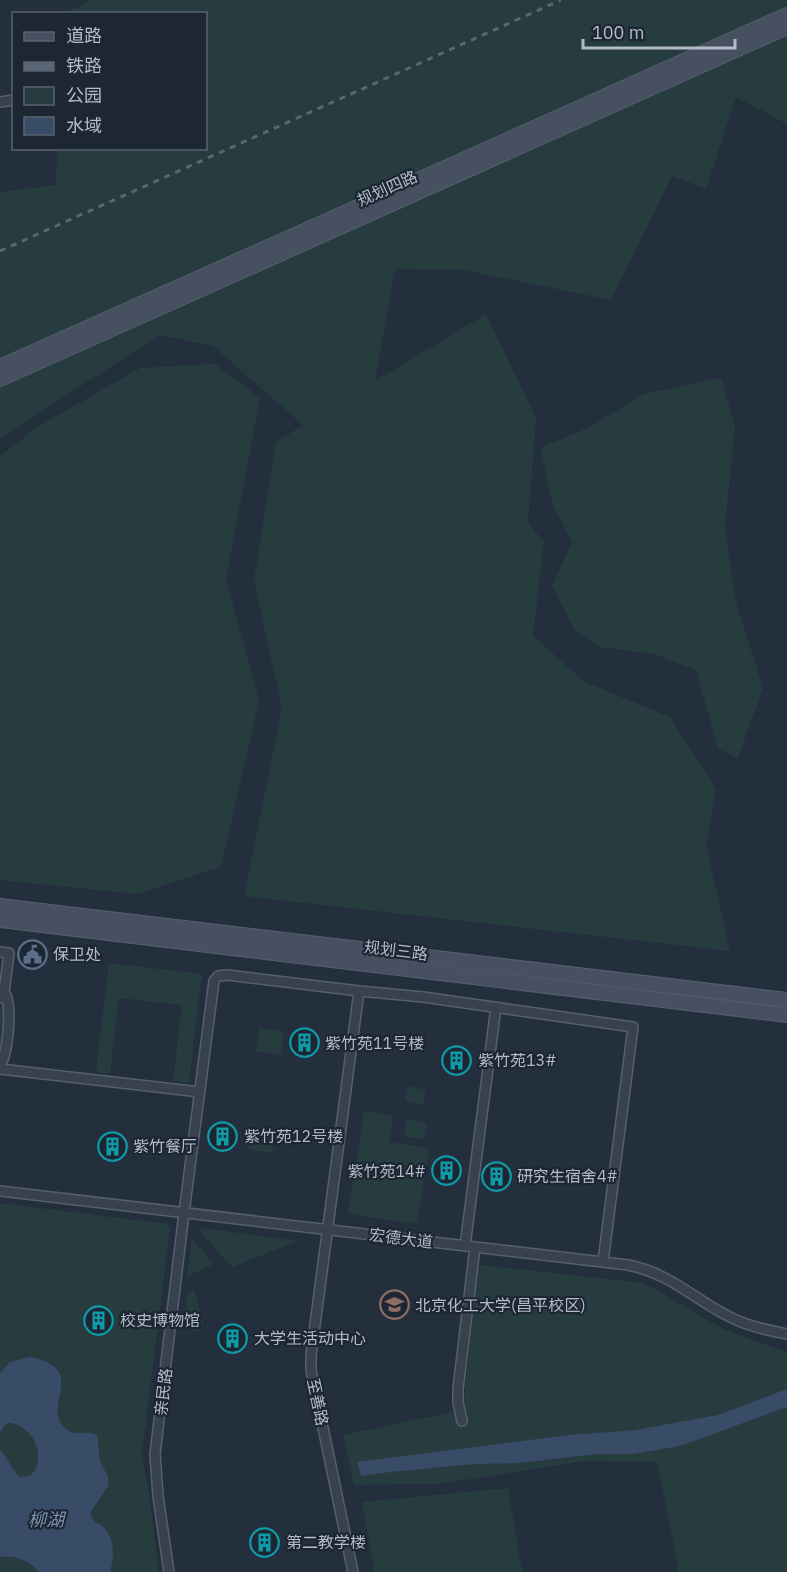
<svg xmlns="http://www.w3.org/2000/svg" width="787" height="1572" font-family="'IBM Plex Sans','Noto Sans SC',sans-serif">
<style>
.green{fill:#263c3f}
.water{fill:#394c67}
.lines{fill:none;stroke-linecap:round;stroke-linejoin:round}
.street-casing{stroke:#565f6c;stroke-width:12}
.secondary-casing{stroke:#565f6c;stroke-width:16}
.street{stroke:#38414e;stroke-width:9}
.secondary{stroke:#465061;stroke-width:14}
.rail{stroke:#5a6575;stroke-width:3;stroke-dasharray:6 6;stroke-linecap:butt}
.labels{text-anchor:middle;dominant-baseline:central;stroke-width:4.5;stroke-linejoin:round;paint-order:stroke}
.street-label{font-size:16px;fill:#b4bcc9;stroke:#1d2633}
.poi-label{font-size:16px;fill:#b4bcc9;stroke:#1d2633;text-anchor:start}
.water-label{font-size:18px;font-style:italic;fill:#7c92b1;stroke:#1d2633}
</style>
<rect width="100%" height="100%" fill="#242f3e"/>
<!-- green -->
<path class="green" d="M92 0H787V124L736 97 706 189 672 176 611 300 464 270 395 269 375 381 486 314 536 418 528 523 544 542 533 636 585 682 670 717 716 789 706 845 730 951 244 896 282 708 254 581 276 442 303 425 213 346 159 335 0 439V192L56 185 57 149 206 148V14L65 13Z
M215 364 260 398 226 579 259 701 221 867 137 894 0 880V456L39 426 140 368Z
M721 378 735 426 725 526 735 599 763 688 738 758 718 749 696 670 654 654 600 647 576 632 552 586 572 542 553 505 540 448 590 427 643 394Z
M109 963 202 974 189 1083 173 1081 182 1005 119 998 110 1074 96 1072Z
M2 1003H4L6 1008 0 1058V1010Z
M259 1028 284 1031 281 1055 256 1051Z
M408 1086 426 1090 423 1105 405 1101Z
M364 1111 393 1116 389 1142 429 1148 417 1224 348 1214Z
M407 1119 427 1123 424 1139 404 1136Z
M250 1126 275 1129 272 1153 247 1149Z
M0 1203 167 1224 170 1228 142 1455 148 1488 159 1572H0Z
M201 1228 298 1241 232 1267 201 1233Z
M192 1239 214 1264 187 1276Z
M480 1265 644 1283 725 1330 787 1352V1572H679L657 1462 583 1461 439 1484 354 1485 343 1435 463 1410 477 1273Z
M194 1290 203 1323 198 1332 187 1325 184 1317 187 1292Z
M508 1488 522 1572H375L362 1502Z"/>
<!-- water -->
<path class="water" d="M30 1357C91 1369 39 1407 66 1429 76 1437 87 1430 97 1435L100 1462 108 1476V1486L90 1513C95 1526 99 1521 106 1530 115 1542 114 1558 110 1572H39C28 1560 16 1555 0 1557V1450C9 1459 11 1469 20 1477L30 1476C32 1473 35 1471 36 1468 45 1449 27 1421 7 1423L0 1432V1373L10 1362Z
M787 1389V1407L680 1446 633 1454H596L520 1463 475 1464 390 1472 361 1476 357 1462 569 1435 635 1430 718 1415Z"/>
<g class="lines">
<defs>
<path id="street" d="M0 102 14 100
M0 952 9 953 4 992 0 998
M0 1065C8 1055 13 1002 4 992
M0 1069 200 1092
M0 1191 628 1265C669 1273 693 1298 728 1316 747 1326 767 1330 787 1334
M465 1246 496 1007
M462 1421 458 1402V1389L475 1247
M169 1572 158 1496 155 1454 184 1213 214 981 218 976 227 975 359 991
M353 1572 311 1370V1355L359 991 423 997 633 1027 603 1262"/>
<path id="secondary" d="M0 367 787 15
M0 379 787 27
M0 906 787 1000
M0 920 787 1015"/>
</defs>
<!-- street casing -->
<use href="#street" class="street-casing"/>
<!-- secondary casing -->
<use href="#secondary" class="secondary-casing"/>
<!-- street -->
<use href="#street" class="street"/>
<!-- secondary -->
<use href="#secondary" class="secondary"/>
<!-- rail -->
<path class="rail" d="M0 251 561 0"/>
</g>
<!-- icons -->
<defs>
<symbol id="civic-ring" viewBox="-11 -11 22 22"><circle r="9.5" fill="#1d2633" stroke="#5c6f8a" stroke-width="1.5"/><path d="M-.6-6.5H3V-4.5H.6V-3L4-1V1h2V6H-6V1h2V-1L-.6-3ZM-1.2 2.5V6h2.4V2.5Z" fill="#5c6f8a"/></symbol>
<symbol id="building-ring" viewBox="-11 -11 22 22"><circle r="9.5" fill="#1d2633" stroke="#0f9aa8" stroke-width="1.5"/><path d="M-4-6H4V6H1V3H-1V6H-4ZM-2.5-4.3h1.7v1.8h-1.7ZM.8-4.3h1.7v1.8H.8ZM-2.5-1h1.7V.8h-1.7ZM.8-1h1.7V.8H.8Z" fill="#0f9aa8"/></symbol>
<symbol id="university-ring" viewBox="-11 -11 22 22"><circle r="9.5" fill="#1d2633" stroke="#8d6e63" stroke-width="1.5"/><path d="M0-5L7-2L0 1L-7-2ZM-4 1L0 2.5L4 1V4Q0 6-4 4Z" fill="#8d6e63"/></symbol>
</defs>
<g fill-rule="evenodd">
<use href="#civic-ring" x="16" y="938" width="33" height="33"/>
<use href="#building-ring" x="288" y="1026" width="33" height="33"/>
<use href="#building-ring" x="440" y="1044" width="33" height="33"/>
<use href="#building-ring" x="206" y="1120" width="33" height="33"/>
<use href="#building-ring" x="96" y="1130" width="33" height="33"/>
<use href="#building-ring" x="430" y="1154" width="33" height="33"/>
<use href="#building-ring" x="480" y="1160" width="33" height="33"/>
<use href="#university-ring" x="378" y="1288" width="33" height="33"/>
<use href="#building-ring" x="82" y="1304" width="33" height="33"/>
<use href="#building-ring" x="216" y="1322" width="33" height="33"/>
<use href="#building-ring" x="248" y="1526" width="33" height="33"/>
</g>
<g class="labels">
<!-- street labels -->
<g class="street-label">
<text transform="translate(387 188) rotate(-24)">规划四路</text>
<text transform="translate(396 950) rotate(7)">规划三路</text>
<text transform="translate(401 1238) rotate(7)">宏德大道</text>
<text transform="translate(163 1392) rotate(-83)">亲民路</text>
<text transform="translate(318 1402) rotate(78)">至善路</text>
</g>
<!-- poi labels -->
<g class="poi-label">
<text x="53" y="954">保卫处</text>
<text x="325" y="1043">紫竹苑11号楼</text>
<text x="478" y="1060">紫竹苑13#</text>
<text x="244" y="1136">紫竹苑12号楼</text>
<text x="133" y="1146">紫竹餐厅</text>
<text x="426" y="1171" text-anchor="end">紫竹苑14#</text>
<text x="517" y="1176">研究生宿舍4#</text>
<text x="415" y="1305">北京化工大学(昌平校区)</text>
<text x="120" y="1320">校史博物馆</text>
<text x="254" y="1338">大学生活动中心</text>
<text x="286" y="1542">第二教学楼</text>
</g>
<!-- water labels -->
<g class="water-label">
<text x="46" y="1519">柳湖</text>
</g>
</g>
<!-- legend -->
<rect x="12" y="12" width="195" height="138" fill="#1d2633" stroke="#59626f" stroke-width="1.5"/>
<rect x="24" y="32" width="30" height="9" fill="#465061" stroke="#59626f" stroke-width="1.5"/>
<text x="66" y="42" font-size="18" fill="#b4bcc9">道路</text>
<rect x="24" y="62" width="30" height="9" fill="#5a6575" stroke="#59626f" stroke-width="1.5"/>
<text x="66" y="72" font-size="18" fill="#b4bcc9">铁路</text>
<rect x="24" y="87" width="30" height="18" fill="#263c3f" stroke="#59626f" stroke-width="1.5"/>
<text x="66" y="102" font-size="18" fill="#b4bcc9">公园</text>
<rect x="24" y="117" width="30" height="18" fill="#394c67" stroke="#59626f" stroke-width="1.5"/>
<text x="66" y="132" font-size="18" fill="#b4bcc9">水域</text>
<!-- scale -->
<path d="M583 39v9h152v-9" fill="none" stroke="#b4bcc9" stroke-width="3"/>
<text x="592" y="39" font-size="18" fill="#b4bcc9" stroke="#1d2633" stroke-width="4.5" paint-order="stroke">100 m</text>
</svg>
